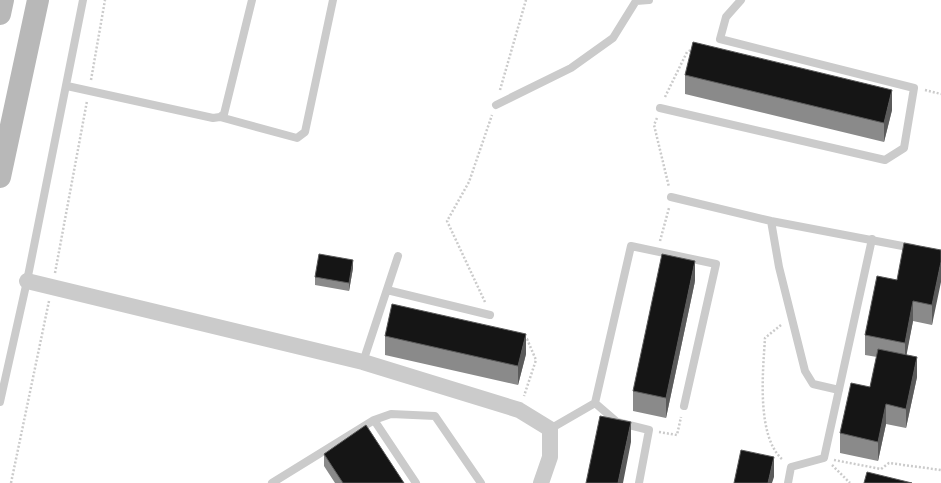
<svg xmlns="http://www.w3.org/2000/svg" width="941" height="483" font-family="'Alegreya Sans',sans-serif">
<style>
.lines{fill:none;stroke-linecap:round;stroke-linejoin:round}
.path{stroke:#cbcbcb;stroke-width:2.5;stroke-dasharray:2 2;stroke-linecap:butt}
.lane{stroke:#cbcbcb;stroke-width:8}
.street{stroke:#cbcbcb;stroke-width:16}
.secondary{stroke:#b8b8b8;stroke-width:22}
.wall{fill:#8a8a8a}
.shaded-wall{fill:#5b5b5b}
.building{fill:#151515;stroke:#5b5b5b}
</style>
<rect width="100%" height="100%" fill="#fff"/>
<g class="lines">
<!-- path -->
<path class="path" d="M91 80 105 0
M500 90 526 0
M925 90 941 94
M665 97 687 52 693 49
M657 118 654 125 669 187
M660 241 669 208
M55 273 87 101
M485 302 447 221 469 182 492 115
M781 325 765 338C763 371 756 437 783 460
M523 338 527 339 536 360 524 396
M659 432 677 435 681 417
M834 460 881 469 889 463 941 470
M832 465 850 483
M11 483 49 301"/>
<!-- lane -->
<path class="lane" d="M67 86 213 118 220 117 224 114 252 0
M496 105 571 68 613 38 636 1 649 0
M660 108 885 160 904 148 914 88 720 39 726 17 741 0
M220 117 297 138 305 132 333 0
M671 197 771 221 913 248
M771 221 779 267 805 371 813 384 839 390
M387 290 490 315
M363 362 398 256
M0 402 27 281 83 0
M595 403 617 422 649 430 639 483
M374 420 416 483
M550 429 595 403 631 246 716 264 684 406
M272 483 374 420 391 414 435 416 481 483
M788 483 791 467 824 458 872 239"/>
<!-- street -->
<path class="street" d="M27 281 363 362 519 410 550 429V457L541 483"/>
<!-- secondary -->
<path class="secondary" d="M0 14 3 0
M0 177 38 0"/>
</g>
<!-- wall -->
<path class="wall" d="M685 75 892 110 884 142 685 94Z
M941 250 932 325 913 321 906 355 917 377 906 428 886 424 878 461 840 453V433L870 387 877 357 865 355V335L897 280Z
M353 268 349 291 315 285V277Z
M695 281 666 418 633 411V391Z
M385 336 526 354 518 385 385 355Z
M324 454 404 483H335L324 466Z"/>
<!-- shaded-wall -->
<path class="shaded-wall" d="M892 90V110L884 142V123Z
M353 260V268L349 291V283Z
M695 261V281L666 418V398Z
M941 262V282L932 325V305Z
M913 301V321L905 363V343Z
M526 334V354L518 385V366Z
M917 357V377L906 428V409Z
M886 404V424L878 461V442Z
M631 422V442L623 483H618Z
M774 457V477L772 483H768Z"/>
<!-- building -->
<path class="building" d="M693 42 892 90 884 123 685 75Z
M904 243 941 250V262L932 305 913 301 905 343 865 335 877 276 897 280Z
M319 254 353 260 349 283 315 277Z
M662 254 695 261 666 398 633 391Z
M392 304 526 334 518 366 385 336Z
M878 349 917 357 906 409 886 404 878 442 840 433 851 383 870 387Z
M600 416 631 422 618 483H586Z
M366 425 404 483H343L324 454Z
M741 450 774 457 768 483H734Z
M867 472 912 483H864Z"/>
</svg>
